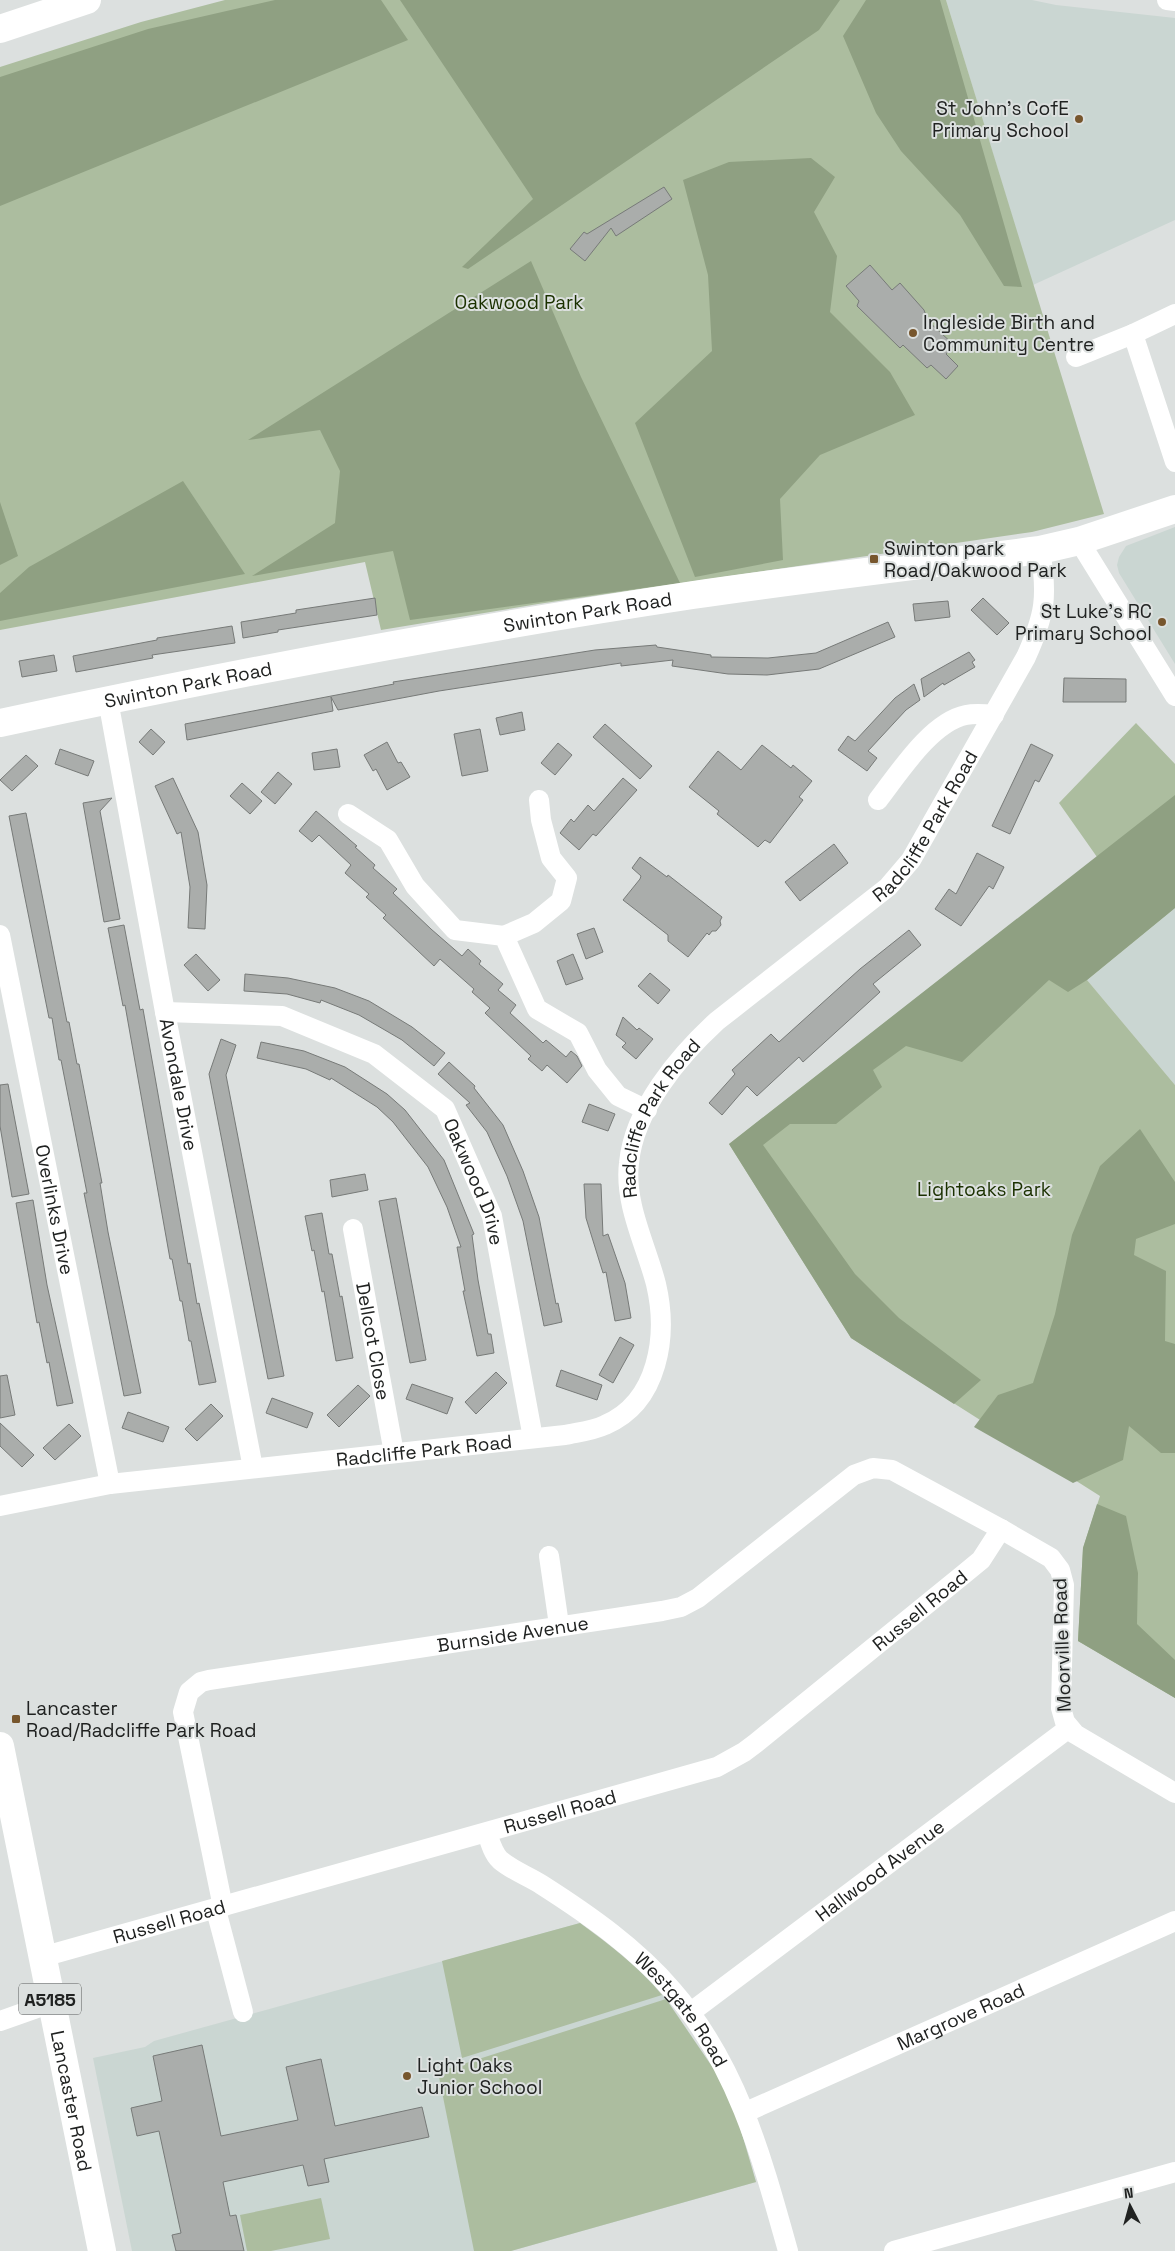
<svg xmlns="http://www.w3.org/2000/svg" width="1175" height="2251" font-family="'Space Grotesk',sans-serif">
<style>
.built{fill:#cad6d2}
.green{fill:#acbd9f}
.forest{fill:#8fa082}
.building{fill:#aaadab;stroke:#777a78}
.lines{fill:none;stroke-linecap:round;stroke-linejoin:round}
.street{stroke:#fff;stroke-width:20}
.secondary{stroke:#fff;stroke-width:28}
.primary{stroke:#fff;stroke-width:28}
.highway{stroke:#fff;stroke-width:28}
.poi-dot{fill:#77562d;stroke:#dce0df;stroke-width:2}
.labels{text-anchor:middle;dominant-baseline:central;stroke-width:4;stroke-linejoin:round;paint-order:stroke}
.shield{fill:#dce0df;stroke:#585b5a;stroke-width:1}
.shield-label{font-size:18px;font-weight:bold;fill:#202221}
.poi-label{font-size:19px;fill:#202221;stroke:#dce0df;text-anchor:start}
.park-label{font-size:19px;fill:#1b3100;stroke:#dce0df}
.street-label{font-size:19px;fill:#202221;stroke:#dce0df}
</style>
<rect width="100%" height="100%" fill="#dce0df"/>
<!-- built -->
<path class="built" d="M946 0H1032L1056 5 1175 18V220L1033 285Z
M1175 527V664L1119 573 1117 565 1119 557 1126 546Z
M1175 908V1085L1087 980Z
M580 1923 648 1978 669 2003 730 2093 756 2182 511 2251H132L93 2058 145 2047 154 2041Z"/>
<!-- green -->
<path class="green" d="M225 0H946L1104 514 1032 532 538 604 381 630 365 562 0 630V67L141 22Z
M1136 723 1175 764V908L1087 980 1175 1085V1698L1078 1641 1083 1548 1100 1496 851 1338 729 1144 1097 857 1059 803Z
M580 1923C610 1945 639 1967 662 1995L462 2058 442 1961Z
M666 1999 730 2093 756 2182 511 2251H474L438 2072Z
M321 2198 330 2239 271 2251H247L240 2215Z"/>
<!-- forest -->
<path class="forest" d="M275 0H381L408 40 0 206V77L148 29Z
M400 0H840L819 30 468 269 462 267 533 199Z
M866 0H940L1022 287 1004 286 960 215 901 151 876 113 843 36Z
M811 158 835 177 814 212 837 256 830 312 890 372 915 415 820 455 780 499 783 560 695 577 635 423 712 351 708 275 683 180 729 162Z
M531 261 581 377 680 583 410 620 393 551 252 576 335 523 340 471 320 430 248 440Z
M183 481 245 574 0 621V593L29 567Z
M0 502 18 556 0 565Z
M1175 795V908L1087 980 1068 992 1049 980 962 1062 906 1046 873 1070 882 1087 836 1124H790L763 1145 855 1274 899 1318 981 1380 954 1404 851 1338 729 1144Z
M1140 1129 1175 1182V1224L1136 1239 1134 1255 1166 1271 1165 1341 1175 1344V1453H1161L1129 1426 1123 1460 1073 1483 974 1427 998 1395 1033 1383 1055 1314 1072 1235 1100 1166Z
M1097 1504 1126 1516 1138 1573 1137 1624 1175 1660V1698L1078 1641 1083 1548Z"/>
<!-- building -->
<path class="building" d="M664 187 672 199 616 236 611 228 585 261 570 249 584 232 587 234Z
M870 265 892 290 900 283 924 310 928 321 954 345 946 354 958 366 946 379 931 365 927 368 903 345 900 348 857 306 859 301 846 286Z
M375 598 377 615 278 630V632L243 638 241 622 296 613V610Z
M983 598 1009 623 997 635 971 610Z
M948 601 950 617 915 621 913 604Z
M888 622 895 637 819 669 767 675 728 674 672 666 673 660 621 666V663L439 691 338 710 331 697 333 711 187 740 185 724 394 684 393 682 595 650 656 645 657 647 711 655V657L768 658 816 653Z
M232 626 235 643 152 655 153 658 76 672 73 656 157 640V638Z
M969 652 975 660 972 662 975 667 944 685 943 683 924 697 921 679Z
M54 655 57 671 22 677 19 661Z
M1064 678 1126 679V702H1063Z
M914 684 920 700 906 710 868 751 877 758 867 771 838 750 848 736 855 741 895 698Z
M522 712 525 730 500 735 496 718Z
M605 724 652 766 640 779 593 737Z
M151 729 165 742 153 755 139 742Z
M480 729 488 771 462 776 454 734Z
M387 742 398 763 401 762 410 777 387 790 376 769 373 771 364 755Z
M558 743 572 755 555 775 541 763Z
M1031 744 1053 755 1039 782 1035 780 1010 834 992 826Z
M762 745 791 768 793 765 812 781 799 797 803 800 770 843 765 840 758 847 717 814 719 811 689 787 718 751 741 770Z
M60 749 94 761 88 776 55 764Z
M337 749 340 767 314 770 312 753Z
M26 755 38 766 12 791 0 780Z
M278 772 292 784 275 804 261 792Z
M173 778 198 832 207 885 205 929 188 928 190 887 181 832 177 834 155 786Z
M623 778 637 790 596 836 593 834 579 850 560 833 571 819 574 822 588 805 594 811Z
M242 783 262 801 250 814 230 796Z
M112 798 100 811 120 919 104 922 83 803Z
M316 811 357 846 355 847 375 865 373 868 397 889 393 893 431 929 462 956 468 949 481 961 479 964 503 984 498 990 516 1005 510 1013 543 1043 546 1040 566 1057 571 1051 577 1056 582 1066 567 1083 547 1065 542 1071 528 1059 531 1056 485 1013 490 1008 472 992 474 989 440 959 434 966 383 918 386 915 366 897 369 894 345 873 351 865 319 835 312 842 299 831Z
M26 813 67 1022H69L77 1064H79L102 1183H100L108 1232 141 1393 124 1396 91 1228 84 1193H87L61 1060H59L52 1018H49L24 893 9 816Z
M834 844 848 863 800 901 785 882Z
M977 853 1004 867 993 889 989 886 961 926 935 909 949 889 956 894Z
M640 857 667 877 668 875 722 917 720 921 721 925 716 931H712L709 935 707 933 688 957 668 941V935L623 900 640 879 641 876 632 868Z
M124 925 140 1010 143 1009 188 1264 190 1263 197 1304 199 1303 216 1382 199 1385 191 1341H189L182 1301H180L172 1259H170L125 1005 123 1006 108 928Z
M594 928 603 952 586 959 577 934Z
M909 930 921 945 873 984 880 992 803 1062 799 1057 757 1096 747 1086 722 1115 709 1103 735 1074 732 1070 771 1034 779 1042 860 969Z
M196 954 220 980 208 991 184 965Z
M573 954 583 979 566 985 557 961Z
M650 973 670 990 658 1004 638 986Z
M245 974 288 978 335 988 369 1001 412 1027 445 1053 434 1066 402 1040 359 1015 321 1000 320 1003 287 994 244 991Z
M623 1017 637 1030 639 1028 653 1039 636 1059 622 1047 626 1043 616 1035Z
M221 1039 236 1045 226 1075 284 1376 268 1379 209 1074Z
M261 1042 304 1051 345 1067 387 1094 405 1110 444 1160 474 1234 472 1235 478 1280 488 1334H491L494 1353 477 1356 463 1291H465L457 1247H461L447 1207 428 1167 393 1122 377 1107 331 1078 330 1080 306 1069 257 1058Z
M449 1062 475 1086 474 1088 503 1125 523 1171 539 1217 556 1304 558 1303 562 1322 544 1326 523 1221 507 1176 487 1132 466 1105 470 1103 438 1074Z
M8 1084 29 1194 12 1197 0 1126V1085Z
M589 1104 615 1114 608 1131 582 1122Z
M365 1174 368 1190 332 1197 330 1180Z
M584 1184H601L603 1236 608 1234 625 1283 631 1318 615 1321 606 1272 603 1273 586 1218Z
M396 1198 426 1360 410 1363 379 1201Z
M33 1200 47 1285 73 1403 57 1406 49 1362 47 1363 39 1322 37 1323 16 1203Z
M322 1213 329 1254H332L340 1297 342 1296 353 1358 336 1361 324 1291 322 1292 314 1250 312 1251 305 1216Z
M620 1337 634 1345 613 1383 599 1375Z
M561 1370 602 1385 597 1400 556 1386Z
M496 1372 507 1383 476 1414 465 1402Z
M7 1375 15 1415 0 1418V1376Z
M412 1384 453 1398 447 1414 406 1399Z
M358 1385 370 1396 339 1427 327 1415Z
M272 1398 313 1413 307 1428 266 1413Z
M211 1404 223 1416 197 1441 185 1429Z
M128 1412 169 1427 163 1442 122 1428Z
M0 1423 34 1455 22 1467 0 1446Z
M69 1424 81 1436 55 1460 43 1448Z
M202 2045 221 2136 298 2120 286 2067 321 2059 335 2126 422 2107 429 2137 324 2159 329 2182 308 2186 303 2165 223 2182 230 2216 236 2215 244 2251H176L172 2235 181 2233 159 2131 137 2136 131 2108 162 2101 153 2056Z"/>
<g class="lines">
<!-- street -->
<g class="street">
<path d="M1167 0 1175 1"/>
<path d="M1175 314 1133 334 1175 462"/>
<path d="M1076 357 1133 334"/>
<path d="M1079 541 1175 696"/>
<path id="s1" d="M108 700 165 1012 253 1468"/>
<path d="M878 800C899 773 931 722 966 715 975 713 985 714 994 715"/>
<path d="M348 814 388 840 415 886 455 930 504 936 537 1009 578 1033 597 1070 618 1096 647 1110"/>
<path id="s2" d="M0 935 110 1484"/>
<path d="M504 936 534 923 561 901 567 878 551 858 541 820 539 800"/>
<path id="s3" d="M165 1012 282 1016 374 1054 445 1109 492 1216 533 1438"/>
<path id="s4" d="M353 1229 394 1453"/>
<path id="s5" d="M0 1506 110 1484 565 1435C579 1432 592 1431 605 1425 659 1402 668 1335 656 1284 646 1245 624 1204 629 1163 634 1109 679 1056 717 1021L888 887 911 860 1026 657C1045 615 1048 596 1040 550"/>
<path d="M549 1556 559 1625"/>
<path id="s6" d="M487 1833C490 1842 493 1853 500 1860 513 1871 528 1876 542 1885 589 1915 636 1948 672 1990 737 2064 762 2158 788 2251"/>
<path id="s7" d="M223 1907 183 1712 189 1692 201 1682 209 1680 662 1611 681 1607 698 1598 854 1475 873 1468 892 1470 1001 1529 1051 1558 1060 1570 1064 1585 1061 1708 1065 1722 1075 1734 1175 1793"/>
<path d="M216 1910 243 2012"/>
<path id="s8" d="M42 1957 717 1767 744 1752 756 1743 964 1574 981 1560 1001 1529"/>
<path id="s9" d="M691 2012 1069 1728"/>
<path d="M0 2021 51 2003"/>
<path id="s10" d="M746 2112 1175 1921"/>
<path d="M894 2251 1175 2172"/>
</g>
<!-- secondary -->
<path class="secondary" id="s11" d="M0 723C230 674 461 630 693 595 808 578 925 565 1040 550L1079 541 1175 509"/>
<!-- primary -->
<path class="primary" id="s12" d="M0 1746 102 2251"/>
<!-- highway -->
<path class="highway" d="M0 29 87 0"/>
</g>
<!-- markers -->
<g class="poi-dot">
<circle cx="1079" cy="119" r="5"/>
<circle cx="913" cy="333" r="5"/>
<rect x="869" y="554" width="10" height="10" rx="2.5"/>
<circle cx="1162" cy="622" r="5"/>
<rect x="11" y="1714" width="10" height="10" rx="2.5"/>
<circle cx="407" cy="2076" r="5"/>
</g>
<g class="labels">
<!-- shield labels -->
<rect class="shield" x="19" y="1983.5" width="62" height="31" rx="4"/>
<g class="shield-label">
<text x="50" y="1999">A5185</text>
</g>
<!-- poi labels -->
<g class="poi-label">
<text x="1069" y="108" text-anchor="end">St John's CofE<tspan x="1069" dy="22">Primary School</tspan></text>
<text x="923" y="322">Ingleside Birth and<tspan x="923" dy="22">Community Centre</tspan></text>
<text x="884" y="548">Swinton park<tspan x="884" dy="22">Road/Oakwood Park</tspan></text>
<text x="1152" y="611" text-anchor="end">St Luke's RC<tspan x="1152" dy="22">Primary School</tspan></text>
<text x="26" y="1708">Lancaster<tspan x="26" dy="22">Road/Radcliffe Park Road</tspan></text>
<text x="417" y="2065">Light Oaks<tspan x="417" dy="22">Junior School</tspan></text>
</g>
<!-- park labels -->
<g class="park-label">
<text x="519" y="302">Oakwood Park</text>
<text x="984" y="1189">Lightoaks Park</text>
</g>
<!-- street labels -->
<g class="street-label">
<text stroke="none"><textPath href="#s11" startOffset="598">Swinton Park Road</textPath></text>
<text stroke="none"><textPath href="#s11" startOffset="192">Swinton Park Road</textPath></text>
<text stroke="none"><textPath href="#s5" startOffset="1358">Radcliffe Park Road</textPath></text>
<text stroke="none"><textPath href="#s1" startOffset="391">Avondale Drive</textPath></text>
<text stroke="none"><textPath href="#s5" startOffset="952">Radcliffe Park Road</textPath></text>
<text stroke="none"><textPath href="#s3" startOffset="385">Oakwood Drive</textPath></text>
<text stroke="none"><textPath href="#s2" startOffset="280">Overlinks Drive</textPath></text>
<text stroke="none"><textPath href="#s4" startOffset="114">Dellcot Close</textPath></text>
<text stroke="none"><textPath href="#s5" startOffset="428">Radcliffe Park Road</textPath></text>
<text stroke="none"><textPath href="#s8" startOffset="958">Russell Road</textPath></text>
<text stroke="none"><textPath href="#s7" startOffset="551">Burnside Avenue</textPath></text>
<text transform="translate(1062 1645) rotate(-92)">Moorville Road</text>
<text stroke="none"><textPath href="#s8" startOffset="538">Russell Road</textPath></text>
<text stroke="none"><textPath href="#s9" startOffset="236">Hallwood Avenue</textPath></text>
<text stroke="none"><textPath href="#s8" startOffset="132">Russell Road</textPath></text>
<text stroke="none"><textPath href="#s6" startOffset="268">Westgate Road</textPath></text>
<text stroke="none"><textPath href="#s10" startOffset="235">Margrove Road</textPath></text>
<text stroke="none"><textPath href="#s12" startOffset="362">Lancaster Road</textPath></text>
</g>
</g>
<!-- north arrow -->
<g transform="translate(1130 2206) rotate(354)" stroke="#dce0df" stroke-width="4" paint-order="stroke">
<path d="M0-4L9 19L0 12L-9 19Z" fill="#202221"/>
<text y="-8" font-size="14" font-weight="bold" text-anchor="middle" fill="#202221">N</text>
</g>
</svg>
